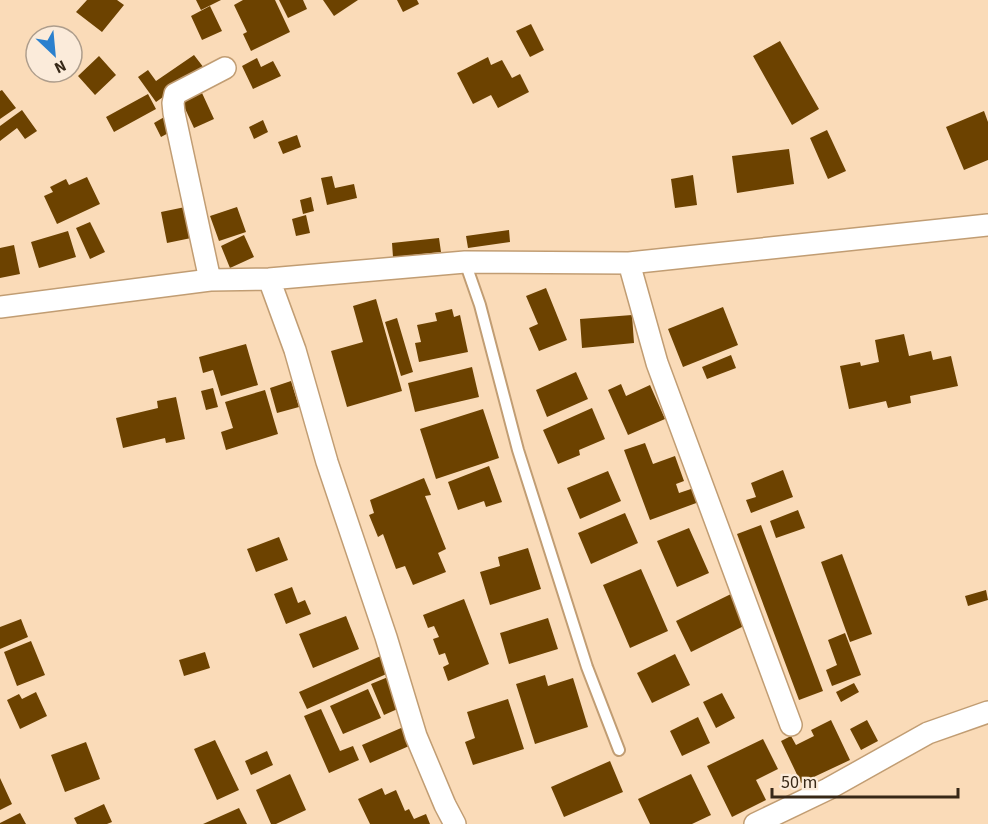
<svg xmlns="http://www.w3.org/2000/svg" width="988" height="824" font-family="'Source Sans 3',sans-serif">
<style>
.building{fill:#6c4200}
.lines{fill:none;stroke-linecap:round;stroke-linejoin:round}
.service-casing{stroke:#c19d73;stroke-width:14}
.minor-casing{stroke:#c19d73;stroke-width:24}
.service{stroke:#fff;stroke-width:10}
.minor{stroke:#fff;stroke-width:21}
</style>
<rect width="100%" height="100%" fill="#fadbb8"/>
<!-- building -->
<path class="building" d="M87 0H117L124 5 102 32 76 12Z
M196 0H221L201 10Z
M243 0H275L290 32 251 51 243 34 247 32 234 5Z
M279 0H303L307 9 288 18Z
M323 0H358L334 16Z
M397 0H417L419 4 403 12Z
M210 6 222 31 202 40 191 16Z
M531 24 544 50 530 57 516 31Z
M780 41 819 109 792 125 753 56Z
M194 55 204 68 156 102 138 77 148 70 156 81Z
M99 56 116 75 95 95 78 76Z
M488 57 491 65 502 60 512 78 520 74 529 92 498 108 491 95 473 104 457 73Z
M257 58 261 67 273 61 281 76 253 89 242 66Z
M2 90 16 108 0 119V91Z
M202 93 214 119 194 128 182 102Z
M148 94 156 109 114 132 106 117Z
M22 110 37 131 25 139 17 128 0 141V126Z
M984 111 988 122V160L964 170 946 127Z
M166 116 174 130 161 137 154 123Z
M263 120 268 132 254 139 249 127Z
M827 130 846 171 828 179 810 138Z
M297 135 301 147 283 154 278 142Z
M789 149 794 184 737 193 732 156Z
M693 175 697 205 675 208 671 179Z
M332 176 335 188 354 184 357 198 327 205 321 178Z
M87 177 100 204 57 224 44 196 53 192 50 187 66 179 69 185Z
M311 197 314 211 303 214 300 200Z
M190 206 196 237 167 243 161 212Z
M237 207 246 232 219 241 210 216Z
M306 215 310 233 296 236 292 219Z
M90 222 105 252 90 259 76 228Z
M509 230 510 242 468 248 466 236Z
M68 231 76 257 39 268 31 242Z
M244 235 254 257 230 268 221 246Z
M439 238 441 252 393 257 392 243Z
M14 245 20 274 0 278V248Z
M546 288 567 340 539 351 529 328 538 324 526 296Z
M376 299 402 391 347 407 331 351 363 342 353 306Z
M723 307 738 345 683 367 668 329Z
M452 309 454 317 460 315 468 352 419 362 415 343 421 342 417 325 437 321 435 313Z
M632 315 634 343 582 348 580 319Z
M397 318 413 372 401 376 385 322Z
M904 334 909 356 931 351 933 360 951 356 958 386 910 396 911 403 888 408 886 401 849 409 840 366 860 362 861 366 879 362 875 340Z
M246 344 258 385 221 396 213 370 203 373 199 357Z
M731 355 736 368 707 379 702 367Z
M472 367 479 397 415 412 408 383Z
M576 372 588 399 547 417 536 390Z
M291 381 299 407 277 413 270 388Z
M621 384 626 396 650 385 665 419 628 435 608 390Z
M213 388 218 407 206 410 201 391Z
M265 390 278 434 226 450 221 432 233 428 225 402Z
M176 397 185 439 166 443 165 438 123 448 116 418 158 408 157 401Z
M592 408 605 439 579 450 580 455 558 464 543 430Z
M483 409 499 458 436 479 420 429Z
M645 443 653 464 675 456 684 481 676 484 679 493 694 488 699 502 650 520 624 450Z
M489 466 502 502 486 507 484 501 458 510 448 482Z
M783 470 793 497 751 513 746 500 756 497 751 483Z
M608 471 621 501 580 519 567 488Z
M424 478 431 495 425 496 446 549 438 553 446 572 413 585 405 566 396 569 383 534 378 537 369 515 374 513 370 500Z
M798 510 805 528 776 538 770 521Z
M625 513 638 543 591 564 578 533Z
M761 525 823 691 799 700 737 534Z
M689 528 709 573 677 587 657 541Z
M279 537 288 560 256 572 247 549Z
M528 548 541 589 490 605 480 572 500 566 498 557Z
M842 554 872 634 850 642 821 562Z
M641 569 668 631 630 648 603 585Z
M292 587 298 603 305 600 311 614 286 624 274 594Z
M986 590 988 600 968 606 965 596Z
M733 593 748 624 691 652 676 621Z
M464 599 489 664 448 681 443 667 449 664 445 653 439 655 433 639 439 637 434 626 428 628 423 615Z
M346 616 359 649 313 668 299 634Z
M548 618 558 649 509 664 500 633Z
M21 619 28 637 0 649V627Z
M845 633 861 675 832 686 826 670 837 665 828 640Z
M31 641 45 675 17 686 4 652Z
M205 652 210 668 184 676 179 660Z
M675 654 690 685 652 703 637 673Z
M383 655 391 672 307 709 299 692Z
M545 675 548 686 573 678 588 727 535 744 516 684Z
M388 677 402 707 384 715 371 684Z
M854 683 859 692 841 702 836 692Z
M368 689 381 718 343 734 330 706Z
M36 692 47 716 20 729 7 700 19 694 22 699Z
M722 693 735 718 716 728 703 702Z
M508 699 524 749 473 765 465 742 475 738 467 712Z
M321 709 340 751 353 746 359 760 329 773 304 716Z
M698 717 710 743 682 756 670 731Z
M831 720 850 760 801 783 781 741 791 736 796 745 814 736 811 730Z
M867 720 878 741 861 750 850 729Z
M408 725 416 743 370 763 362 745Z
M763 739 778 769 756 780 766 800 732 817 707 766Z
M215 740 239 790 217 800 194 749Z
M86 742 100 779 65 792 51 755Z
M267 751 273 765 251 775 245 761Z
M610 761 623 792 564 817 551 787Z
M290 774 306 810 276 824H271L256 790Z
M691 774 711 815 692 824H650L638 799Z
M0 778 12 804 0 810Z
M382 788 385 795 396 790 405 811 409 809 414 819 426 814 430 824H370L358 799Z
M104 804 112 822 107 824H77L74 818Z
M239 808 247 824H203Z
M20 813 26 824H0V823Z"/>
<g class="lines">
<defs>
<path id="service" d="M465 262 480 305 518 450 587 667 619 750"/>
<path id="minor" d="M629 263 657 363 791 725
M269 279 295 350 327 462 386 637 416 736 445 805 455 824
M210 280 174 113 173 103 175 94 225 68
M0 307 210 280 269 279 465 262 629 263 988 225
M755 824 828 789 928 733 988 712"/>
</defs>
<!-- service casing -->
<use href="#service" class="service-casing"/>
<!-- minor casing -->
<use href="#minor" class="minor-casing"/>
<!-- service -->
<use href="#service" class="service"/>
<!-- minor -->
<use href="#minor" class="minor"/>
</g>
<!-- north arrow -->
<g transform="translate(54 54) rotate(154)"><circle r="28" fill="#fbebda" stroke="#ad9d8c" stroke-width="1.5"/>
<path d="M0-4.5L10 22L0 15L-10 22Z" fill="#2a80ce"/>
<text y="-9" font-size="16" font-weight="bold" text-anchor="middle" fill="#372817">N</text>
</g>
<!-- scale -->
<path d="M772 788v9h186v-9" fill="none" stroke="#372817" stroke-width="3"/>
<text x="781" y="788" font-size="18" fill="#372817" stroke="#fbebda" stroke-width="4.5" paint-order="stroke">50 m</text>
</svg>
